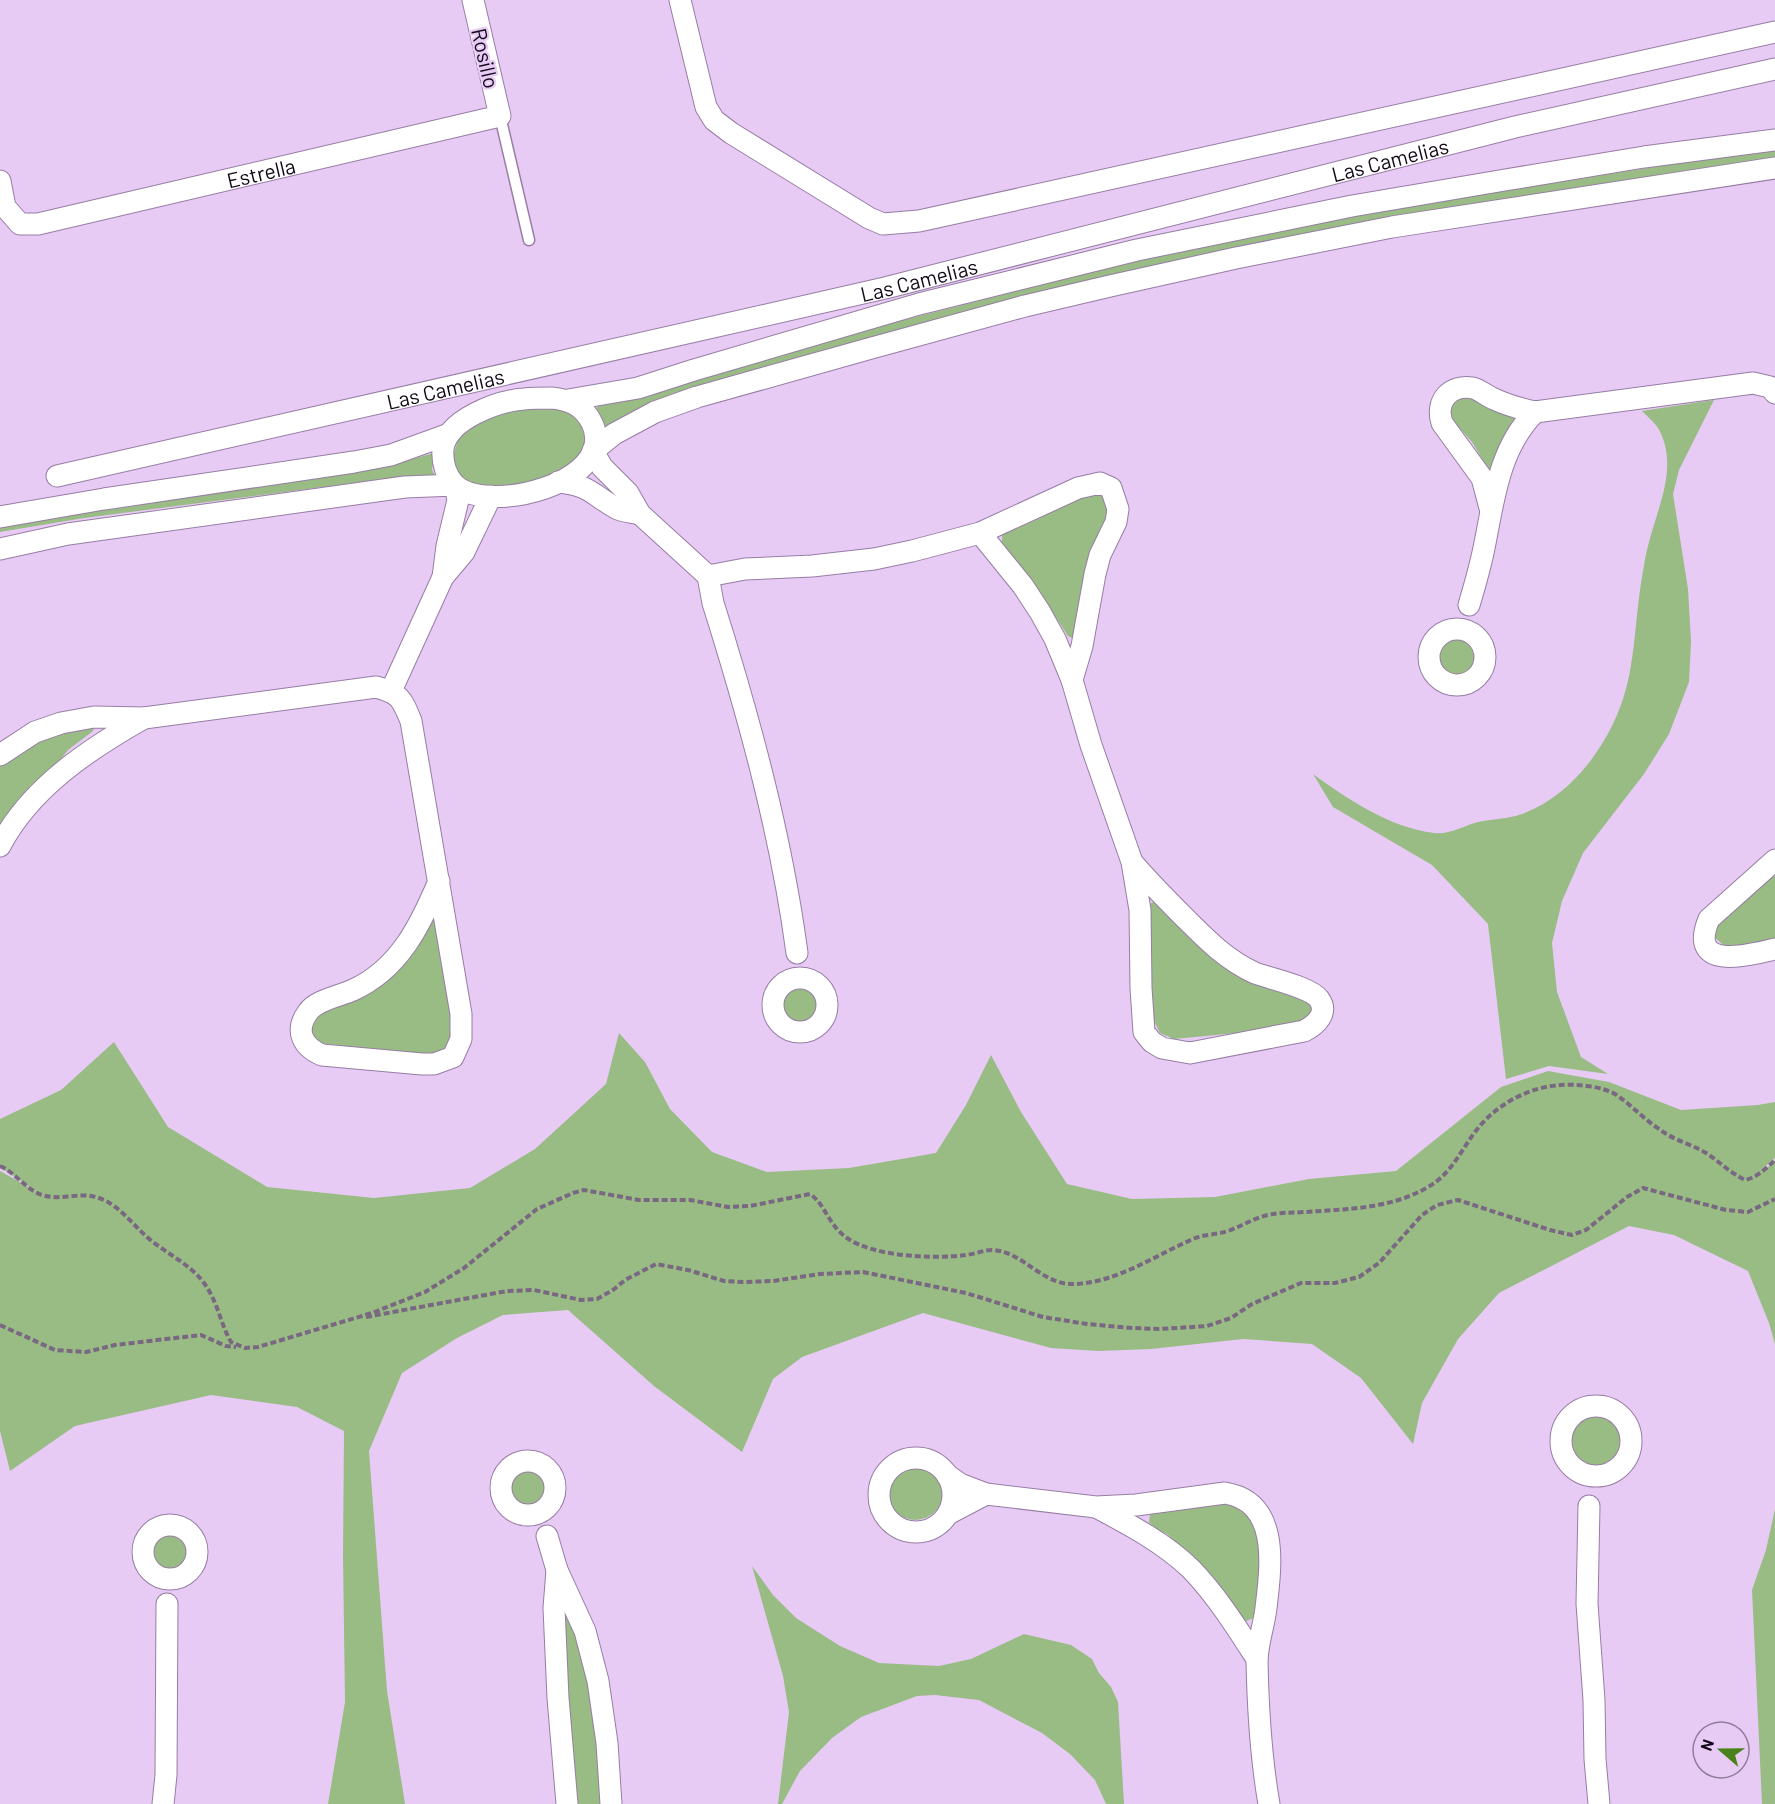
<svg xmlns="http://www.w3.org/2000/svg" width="1775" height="1804" font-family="Barlow,sans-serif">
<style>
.green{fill:#98bc84}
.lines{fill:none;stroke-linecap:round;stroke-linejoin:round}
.lane-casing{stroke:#977da4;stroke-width:13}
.street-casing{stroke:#977da4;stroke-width:23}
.path{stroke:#7a6782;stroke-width:4;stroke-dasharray:6 3;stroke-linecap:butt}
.lane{stroke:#fff;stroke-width:10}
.street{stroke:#fff;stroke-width:21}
.labels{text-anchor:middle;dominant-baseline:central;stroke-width:4.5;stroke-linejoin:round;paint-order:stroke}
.street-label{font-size:21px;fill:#120816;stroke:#e7cbf5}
</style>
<rect width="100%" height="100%" fill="#e7cbf5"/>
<!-- green -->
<path class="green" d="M1775 148V162L1205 256 603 432 602 418 596 408 601 403 814 343 1153 256 1300 226 1470 196Z
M1464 392 1517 412 1515 422 1490 472 1472 442 1455 423 1449 410 1453 399Z
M1714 400 1679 470 1673 494 1688 589 1691 641 1689 682 1669 734 1644 774 1583 853 1562 901 1552 943 1557 992 1581 1057 1608 1074 1549 1066 1506 1079 1488 924 1432 865 1333 807 1313 774C1347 799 1391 828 1434 833 1449 835 1463 826 1478 822 1492 819 1508 819 1522 814 1566 798 1599 757 1617 715 1636 672 1634 623 1642 577 1644 567 1645 556 1648 546 1657 508 1680 466 1658 428 1654 422 1647 416 1642 411Z
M561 404 586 420 588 445 564 472 497 491 474 486 457 476 453 456 459 437 483 418 509 409Z
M434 453 432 470 436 478 384 479 84 518 0 532V527L48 516 378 468Z
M1100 491 1112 503 1076 640 1068 636 1046 602 1002 544V533L1066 502Z
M1436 657a21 21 0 1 1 42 0a21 21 0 1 1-42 0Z
M96 723 93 731 68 750 0 838V766L37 740Z
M1775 871V940L1729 950 1713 936 1716 925Z
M1156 900 1310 999 1313 1009 1305 1020 1258 1031 1174 1039 1160 1033 1152 1017 1150 904Z
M432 918 438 919 443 924 453 1037 447 1049 433 1055 318 1043 311 1033 313 1020 325 1009 394 972 414 952Z
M780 1004a21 21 0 1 1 42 0a21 21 0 1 1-42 0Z
M619 1033 645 1062 670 1109 712 1152 767 1172 849 1168 936 1153 966 1105 991 1055 1021 1112 1067 1184 1132 1199 1215 1197 1309 1179 1396 1171 1501 1087 1548 1071 1609 1082 1681 1110 1758 1105 1775 1102V1158L1761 1170 1767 1168 1775 1160V1344L1769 1323 1748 1271 1674 1235 1629 1226 1499 1293 1458 1339 1422 1403 1413 1444 1361 1378 1312 1344 1243 1339 1151 1349 1098 1351 1051 1348 923 1313 802 1357 773 1379 742 1452 654 1386 568 1310 503 1315 457 1338 402 1373 369 1451 387 1691 405 1804H328L345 1702 343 1556 344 1431 297 1407 211 1395 75 1426 10 1471 0 1431V1171L36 1191 0 1167V1119L61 1090 114 1042 168 1127 267 1187 374 1198 470 1188 535 1149 606 1084Z
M1567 1440a28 28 0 1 1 56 0a28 28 0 1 1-56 0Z
M887 1492a28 28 0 1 1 56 0a28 28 0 1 1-56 0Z
M507 1489a21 21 0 1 1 42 0a21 21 0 1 1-42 0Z
M1232 1499 1250 1509 1259 1544 1260 1599 1259 1608 1254 1618 1246 1621 1236 1612 1195 1561 1167 1534 1155 1529 1149 1522 1150 1514 1154 1508Z
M1775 1509V1804H1762L1752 1590 1766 1550Z
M148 1553a21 21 0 1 1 42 0a21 21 0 1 1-42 0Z
M752 1566 773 1595 796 1618 840 1646 879 1663 939 1666 971 1659 1024 1634 1071 1645 1092 1659 1099 1673 1111 1687 1118 1702 1124 1804H1106L1095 1780 1070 1754 1042 1733 979 1700 935 1695 917 1696 861 1717 832 1738 800 1771 782 1804H778L789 1712 783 1676Z
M564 1600 589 1663 603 1804H577L564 1653Z"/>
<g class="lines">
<defs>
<path id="lane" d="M500 116 529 240"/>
<g id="street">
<path d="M680 0 706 107 714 120 731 133 869 218 883 224 919 221 1775 32"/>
<path id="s1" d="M0 181 5 207 20 224H38L500 116 473 0"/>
<path d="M552 398C570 400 583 405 592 423 620 483 483 517 453 483 445 473 442 462 443 449 447 419 498 401 524 399 533 398 543 398 552 398Z"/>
<path d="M568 400 638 388 694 370 919 304 1137 250 1352 206 1505 180 1644 157 1775 140"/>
<path id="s2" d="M57 476 885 288 1515 127 1775 69"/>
<path d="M558 482C590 485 591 494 616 508 623 512 632 512 640 514"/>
<path d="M1490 508 1482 478 1442 423C1435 401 1450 384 1473 388 1480 390 1487 396 1494 399 1507 405 1521 409 1535 412L1753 383 1770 387 1775 393"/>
<path d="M0 517 104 499 354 462 391 455 449 434"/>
<path d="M980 533 1023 586 1040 612 1055 639 1072 680 1091 745 1132 862 1140 910 1141 988 1144 1032 1152 1042 1162 1048 1190 1053 1304 1031C1316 1025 1329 1013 1319 999 1310 987 1271 979 1255 973 1226 960 1205 938 1183 916 1165 898 1148 881 1132 862"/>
<path d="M0 549 68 534 405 487 455 485 458 500 447 546 443 577"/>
<path d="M708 576 640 514 628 493 602 467 593 451 614 434 655 412 697 397 868 349 1025 306 1110 286 1236 258 1392 227 1775 168"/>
<path d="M1469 605C1475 585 1481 564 1485 543 1494 497 1500 447 1535 412"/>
<circle cx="1457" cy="657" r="28"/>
<path d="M391 691 443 577 464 552 491 496"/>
<path d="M0 755 35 732 61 723 94 717 144 718 376 687C400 693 402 699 411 721L461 1014V1039L453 1057 434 1064H422L322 1055C303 1047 294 1031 308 1012 316 1000 340 996 353 990 399 969 420 926 439 881"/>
<path d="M0 846C30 788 89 749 144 718"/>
<path d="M1775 860 1709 919C1687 971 1748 956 1775 949"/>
<path d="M797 953C781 834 749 717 713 603L708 576 745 569 812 566 874 559 912 551 980 533 1078 488 1100 483 1111 488 1118 509 1116 522 1100 555 1095 574 1082 646 1072 680"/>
<circle cx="800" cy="1005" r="27"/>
<circle cx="1596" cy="1441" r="35"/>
<circle cx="916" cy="1495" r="37"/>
<circle cx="528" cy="1488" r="27"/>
<path d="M947 1475 960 1484 986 1494 948 1514"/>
<path d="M986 1494 1096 1507 1136 1505 1225 1493C1280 1502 1271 1566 1266 1608 1264 1626 1257 1644 1257 1662 1258 1709 1261 1758 1269 1804"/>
<path d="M1589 1506 1587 1604 1594 1700 1595 1759 1599 1804"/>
<path d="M1098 1508C1130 1525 1164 1543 1191 1569 1217 1596 1237 1628 1257 1659"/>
<circle cx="170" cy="1552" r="27"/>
<path d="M547 1536 557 1570 585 1631 598 1681 607 1743 611 1804"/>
<path d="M557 1570 554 1608 558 1698 567 1804"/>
<path d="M163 1804 166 1775 167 1604"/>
</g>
</defs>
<!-- lane casing -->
<use href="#lane" class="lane-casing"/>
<!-- street casing -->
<use href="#street" class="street-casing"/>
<!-- path -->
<path class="path" d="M0 1166C16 1173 25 1189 42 1195 60 1201 78 1192 96 1197 119 1204 130 1222 147 1237 165 1253 189 1263 204 1283 218 1302 220 1323 231 1342L245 1348 258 1347 372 1313 425 1292 464 1268 537 1209 573 1193 584 1190 639 1200H690L728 1207 750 1206 810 1194C826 1205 828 1225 847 1238 874 1257 934 1259 966 1255 975 1254 984 1250 992 1250 1023 1251 1041 1285 1074 1284 1116 1283 1156 1255 1193 1239 1204 1234 1216 1235 1228 1231 1242 1226 1254 1218 1268 1215 1280 1212 1292 1213 1305 1212 1346 1209 1391 1209 1428 1187 1451 1174 1460 1152 1475 1132 1495 1105 1528 1087 1561 1085 1577 1084 1604 1086 1618 1096 1632 1106 1644 1119 1659 1129 1673 1140 1691 1144 1706 1153 1720 1162 1730 1173 1745 1180 1756 1178 1767 1168 1775 1160
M366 1317 507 1291 534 1290 581 1300 597 1299 613 1290 625 1280 656 1264 688 1270 724 1281 743 1282 773 1281 820 1274 863 1272 966 1293 1043 1317 1087 1324 1132 1328 1160 1329 1207 1326 1231 1318 1252 1304 1301 1283H1335L1359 1277 1379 1263 1422 1215 1437 1205 1458 1200 1550 1230 1572 1235 1586 1230 1627 1197 1643 1188 1726 1210 1748 1212 1775 1199
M0 1325 55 1350 86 1352 115 1345 201 1335 226 1346 236 1347"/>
<!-- lane -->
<use href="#lane" class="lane"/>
<!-- street -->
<use href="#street" class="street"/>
</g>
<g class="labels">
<!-- street labels -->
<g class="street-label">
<text transform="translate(486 58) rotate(77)">Rosillo</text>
<text stroke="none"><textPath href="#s2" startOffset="1370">Las Camelias</textPath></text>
<text stroke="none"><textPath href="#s1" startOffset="296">Estrella</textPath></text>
<text stroke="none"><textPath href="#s2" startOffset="884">Las Camelias</textPath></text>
<text stroke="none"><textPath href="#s2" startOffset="398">Las Camelias</textPath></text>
</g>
</g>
<!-- north arrow -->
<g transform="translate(1721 1750) rotate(290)"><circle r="28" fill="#e7cbf5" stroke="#927d9c" stroke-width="1.5"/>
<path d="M0-4.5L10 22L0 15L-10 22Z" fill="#49811a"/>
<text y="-9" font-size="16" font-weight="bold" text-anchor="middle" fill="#120816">N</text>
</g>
</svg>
